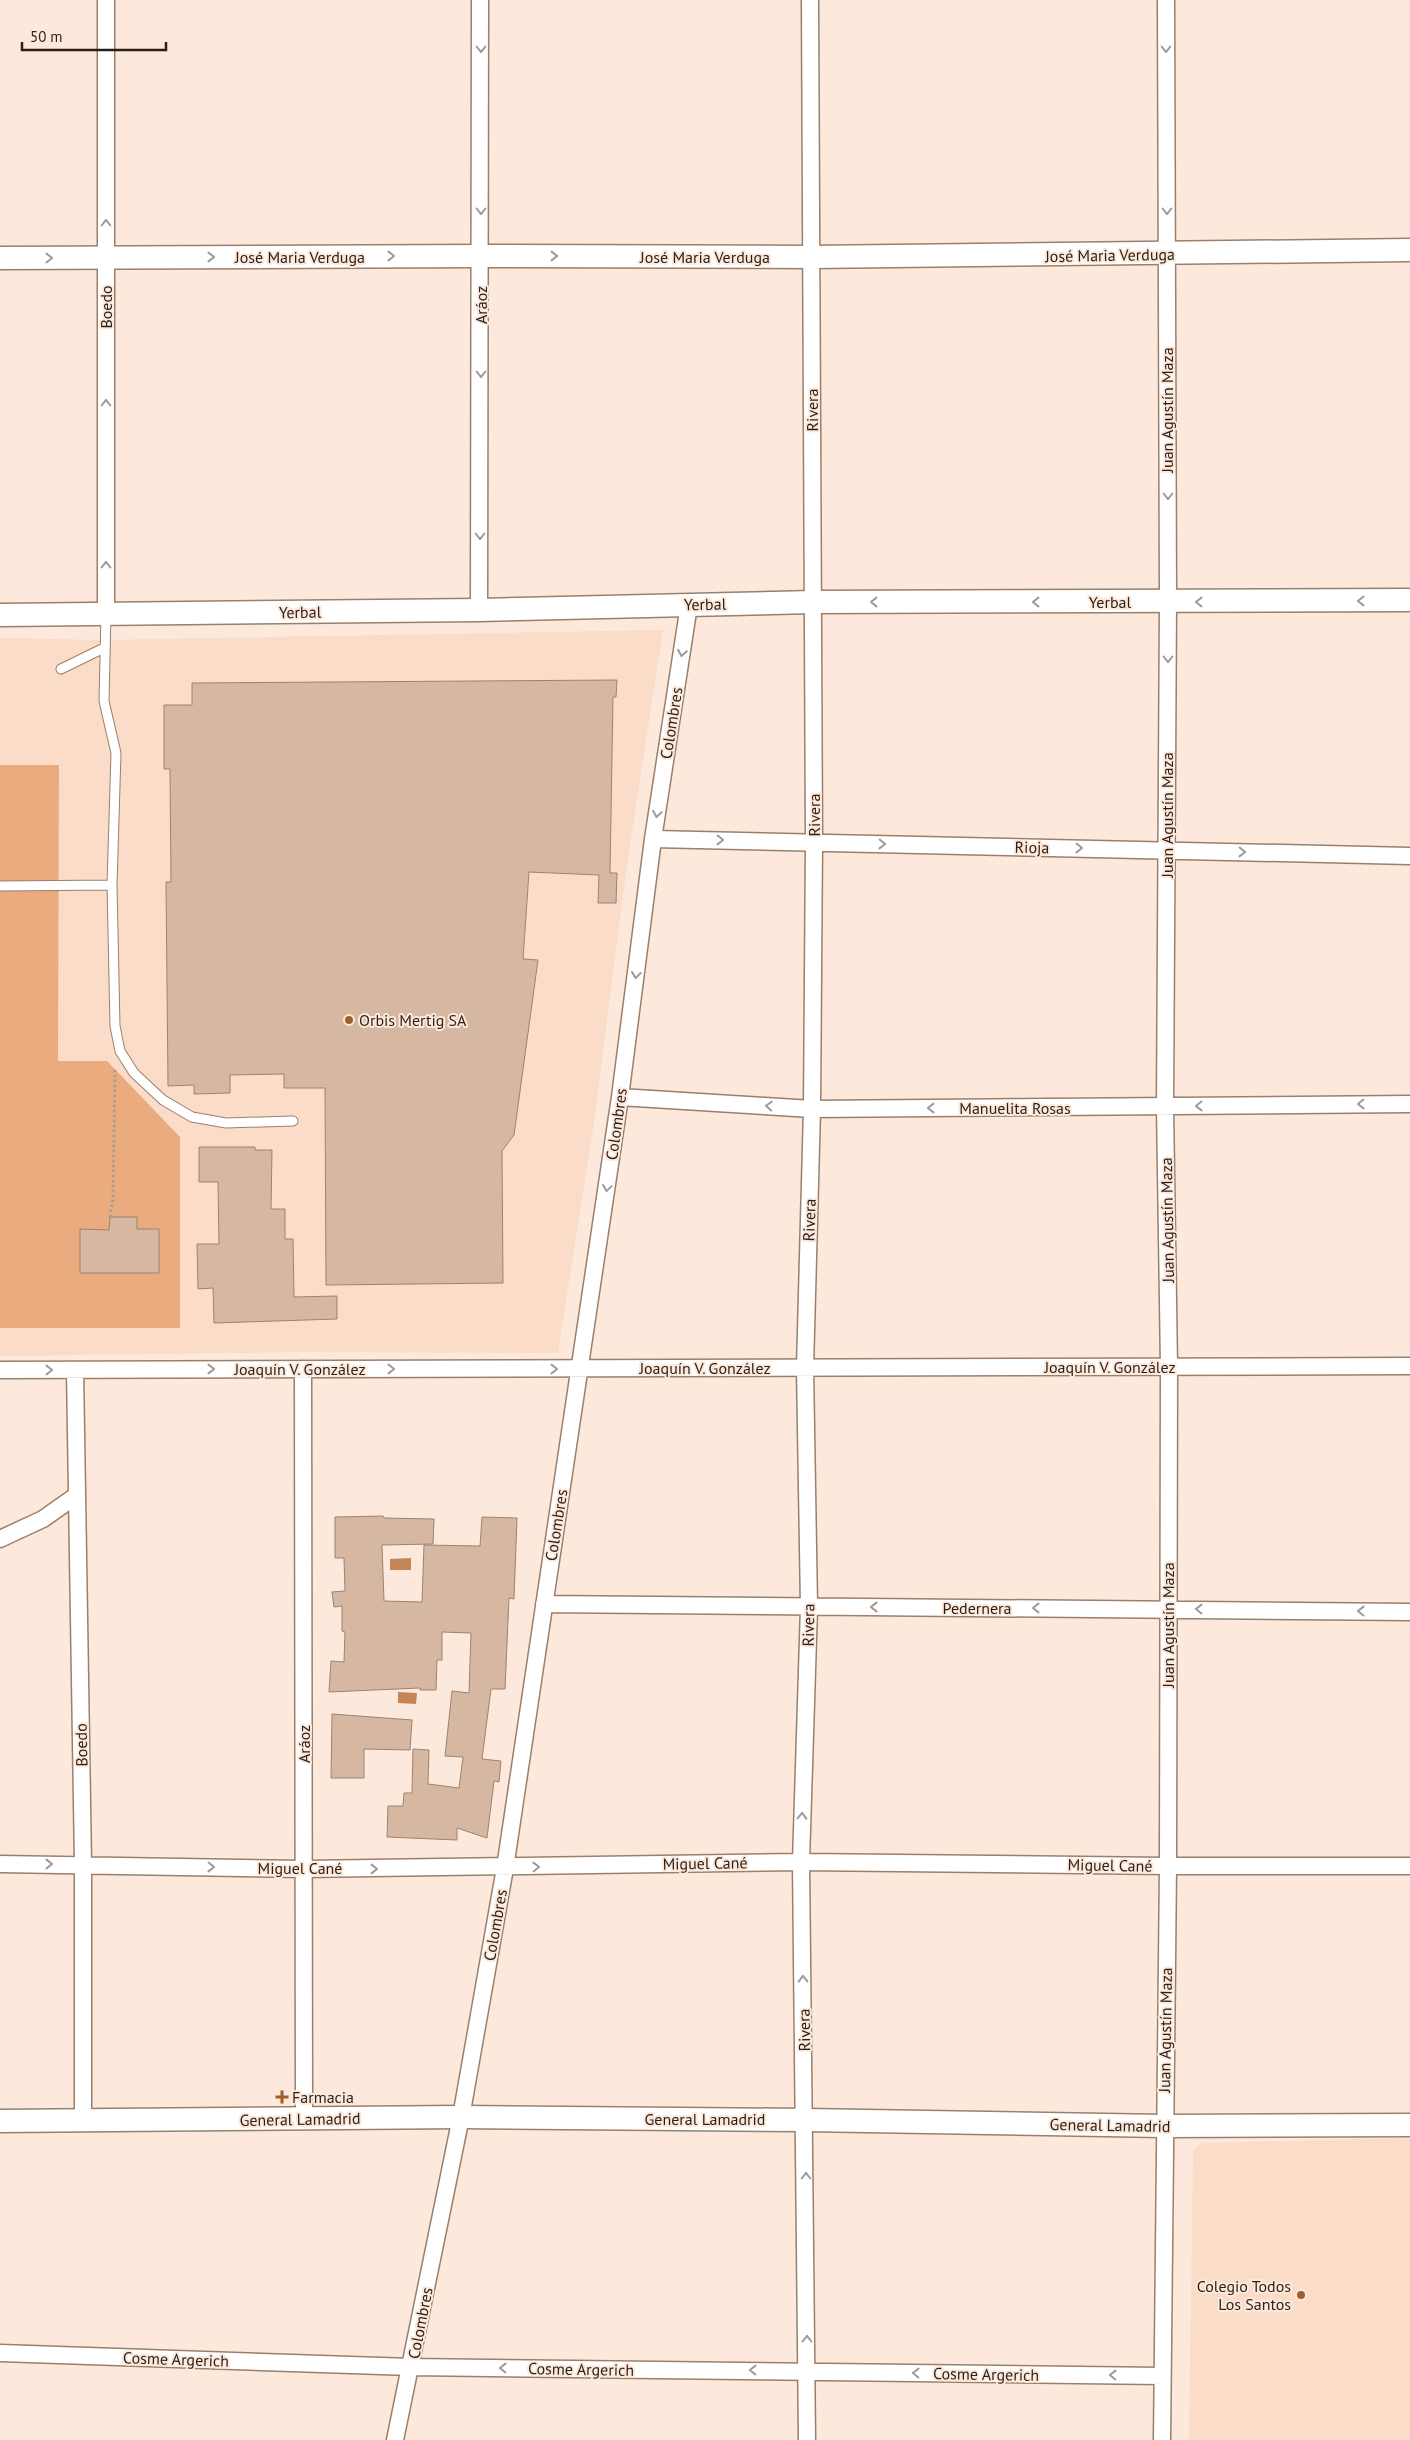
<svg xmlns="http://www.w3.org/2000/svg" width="1410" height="2440" font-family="'PT Sans',sans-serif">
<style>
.built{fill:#fbdcc8}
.green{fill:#eaac7f}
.water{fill:#c48557}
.building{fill:#d5b7a2;stroke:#9e826f}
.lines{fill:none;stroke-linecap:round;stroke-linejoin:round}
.lane-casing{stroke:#9b7f6b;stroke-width:11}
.street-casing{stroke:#9b7f6b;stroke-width:19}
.secondary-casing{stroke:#9b7f6b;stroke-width:25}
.path{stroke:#ac9c91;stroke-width:3;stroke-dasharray:2.5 2.5;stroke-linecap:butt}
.lane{stroke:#fff;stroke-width:9}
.street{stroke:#fff;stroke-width:16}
.secondary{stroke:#fff;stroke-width:22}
.oneway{stroke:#9f9a97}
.poi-dot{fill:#9f5e2a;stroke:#fce9dc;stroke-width:2}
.labels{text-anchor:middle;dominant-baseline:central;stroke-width:4;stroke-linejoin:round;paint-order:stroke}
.street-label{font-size:16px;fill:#2a1f17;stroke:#fce9dc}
.poi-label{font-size:16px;fill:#2a1f17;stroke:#fce9dc;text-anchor:start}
</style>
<rect width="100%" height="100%" fill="#fce9dc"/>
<!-- built -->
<path class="built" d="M663 630 627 865 594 1123 558 1353 304 1352 0 1356V638L104 640Z
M1410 2138V2440H1189L1193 2151 1202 2143Z"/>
<!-- green -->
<path class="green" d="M0 765H59L58 1061H107L180 1137V1328H0Z"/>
<!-- water -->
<path class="water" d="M411 1558V1570H390V1559Z
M398 1692 417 1693 416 1704 398 1703Z"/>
<!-- building -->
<path class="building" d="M617 680 616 697H613L610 873H617L616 903H598L599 875 529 872 523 959 538 960 514 1135 502 1151 503 1283 326 1285 325 1088H284V1074L230 1075V1093L194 1094V1085L168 1086 166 882H171L170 769H164V705H192V683Z
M199 1147H255V1150H272L271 1209H285V1239H293L294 1297 337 1296V1319L214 1323 213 1288 198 1289 197 1244H219L218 1182H199Z
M110 1217H137V1229H159V1273H80V1229L109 1230Z
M383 1516 384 1518 434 1519 433 1544 382 1545 384 1601 422 1602 424 1545 480 1546 482 1517 517 1518 514 1599 509 1598 505 1689H491L482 1759 501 1761 499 1782 494 1781 487 1838 457 1828V1840L387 1837 388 1806H403L404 1793H412L413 1749 429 1750 428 1784 459 1788 463 1757 445 1756 452 1691 469 1693 471 1633 442 1632V1660H437L436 1690H420V1688L329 1692 331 1661 344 1662 345 1632 342 1631V1606L334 1607 332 1592 345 1591 344 1558H335V1517Z
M332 1714 412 1720 410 1750 364 1749V1778H331Z"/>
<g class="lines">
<defs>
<path id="lane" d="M106 614 104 701 116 753 112 885 115 1026 120 1051 134 1073 163 1100 192 1117 226 1123 293 1121
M61 669 104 648
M0 886 112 885"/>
<path id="street" d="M479 610 480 0
M106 614V0
M653 839 1410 856
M620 1097 812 1109 1410 1104
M303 1369 304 2120
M0 1370 1410 1366
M75 1370 83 1864V2121
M0 1539 43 1519 77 1495
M544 1604 1410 1612
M0 1864 304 1869 801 1862 1168 1866H1410
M0 2353 411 2367 1162 2376
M395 2440 461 2117 505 1868 620 1097 653 839 689 605
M807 2440 801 1862 809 1607 805 1368 812 1109 814 842 810 0
M1162 2440 1168 1866 1169 1367 1165 1107 1168 602 1166 0"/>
<path id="secondary" d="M0 258 481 256 811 257 1410 250
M0 615 479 610 813 602 1410 600
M0 2121 461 2117 805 2120 1164 2126 1410 2125"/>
</defs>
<!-- lane casing -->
<use href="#lane" class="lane-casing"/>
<!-- street casing -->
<use href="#street" class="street-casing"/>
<!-- secondary casing -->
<use href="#secondary" class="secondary-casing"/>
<!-- path -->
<path class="path" d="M110 1217 113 1197 115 1069"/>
<!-- lane -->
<use href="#lane" class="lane"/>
<!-- street -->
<use href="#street" class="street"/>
<!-- secondary -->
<use href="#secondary" class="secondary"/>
</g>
<!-- one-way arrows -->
<defs><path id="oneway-chevron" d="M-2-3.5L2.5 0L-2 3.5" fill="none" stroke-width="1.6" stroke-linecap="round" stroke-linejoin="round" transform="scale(1.25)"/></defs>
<g class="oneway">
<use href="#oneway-chevron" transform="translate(481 49) rotate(90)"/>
<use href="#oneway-chevron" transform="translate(1166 49) rotate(90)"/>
<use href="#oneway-chevron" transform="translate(481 211) rotate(90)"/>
<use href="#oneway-chevron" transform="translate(1167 211) rotate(90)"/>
<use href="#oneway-chevron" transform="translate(106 223) rotate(-90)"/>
<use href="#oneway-chevron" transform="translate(391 256)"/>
<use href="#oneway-chevron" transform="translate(554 256)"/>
<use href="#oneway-chevron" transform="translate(211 257)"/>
<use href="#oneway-chevron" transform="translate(49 258)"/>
<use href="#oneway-chevron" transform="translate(481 374) rotate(90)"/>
<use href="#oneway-chevron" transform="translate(106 403) rotate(-90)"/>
<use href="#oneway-chevron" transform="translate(1168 496) rotate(90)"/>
<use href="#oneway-chevron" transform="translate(480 536) rotate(90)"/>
<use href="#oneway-chevron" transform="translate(106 565) rotate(-90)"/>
<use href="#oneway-chevron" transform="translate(1361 601) rotate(180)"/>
<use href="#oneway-chevron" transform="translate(874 602) rotate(-180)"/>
<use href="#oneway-chevron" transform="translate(1036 602) rotate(-180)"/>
<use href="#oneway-chevron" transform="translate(1199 602) rotate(180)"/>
<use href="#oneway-chevron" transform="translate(682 653) rotate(99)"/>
<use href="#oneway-chevron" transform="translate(1168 659) rotate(90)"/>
<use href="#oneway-chevron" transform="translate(657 814) rotate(99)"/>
<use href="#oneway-chevron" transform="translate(720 840) rotate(1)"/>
<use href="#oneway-chevron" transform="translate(882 844) rotate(1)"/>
<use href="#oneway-chevron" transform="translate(1079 848) rotate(1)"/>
<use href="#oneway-chevron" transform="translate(1242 852) rotate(1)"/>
<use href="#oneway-chevron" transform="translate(636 975) rotate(97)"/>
<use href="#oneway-chevron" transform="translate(1361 1104) rotate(179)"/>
<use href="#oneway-chevron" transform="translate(769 1106) rotate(-177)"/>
<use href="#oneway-chevron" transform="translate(1199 1106) rotate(179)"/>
<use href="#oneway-chevron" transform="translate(931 1108) rotate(180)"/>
<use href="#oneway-chevron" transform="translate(607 1188) rotate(98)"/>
<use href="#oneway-chevron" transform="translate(211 1369)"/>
<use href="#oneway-chevron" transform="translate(391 1369)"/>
<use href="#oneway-chevron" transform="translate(554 1369)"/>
<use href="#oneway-chevron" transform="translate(49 1370)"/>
<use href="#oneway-chevron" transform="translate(874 1607) rotate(-180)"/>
<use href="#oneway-chevron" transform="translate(1036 1608) rotate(-180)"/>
<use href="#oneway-chevron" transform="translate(1199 1609) rotate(-179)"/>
<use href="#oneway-chevron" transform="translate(1361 1611) rotate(-179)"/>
<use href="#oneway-chevron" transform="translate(802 1816) rotate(-88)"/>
<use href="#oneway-chevron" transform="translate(49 1864)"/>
<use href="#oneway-chevron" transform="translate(211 1867) rotate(1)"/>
<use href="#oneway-chevron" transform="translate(536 1867) rotate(-1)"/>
<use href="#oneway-chevron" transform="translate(374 1869)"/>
<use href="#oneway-chevron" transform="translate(803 1979) rotate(-91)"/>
<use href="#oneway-chevron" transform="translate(806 2176) rotate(-90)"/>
<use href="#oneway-chevron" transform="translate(807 2339) rotate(-90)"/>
<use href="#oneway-chevron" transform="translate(503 2368) rotate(-179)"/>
<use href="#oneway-chevron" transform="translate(753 2370) rotate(-179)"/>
<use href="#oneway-chevron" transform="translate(916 2373) rotate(-179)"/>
<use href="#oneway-chevron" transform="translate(1113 2375) rotate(-179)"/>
</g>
<!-- markers -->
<g class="poi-dot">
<circle cx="349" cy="1020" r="5"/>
<path d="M279.5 2089.5h5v5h5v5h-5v5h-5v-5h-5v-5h5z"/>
<circle cx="1301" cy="2295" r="5"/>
</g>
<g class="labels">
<!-- street labels -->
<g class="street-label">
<text transform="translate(1110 255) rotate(-1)">José Maria Verduga</text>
<text x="300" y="257">José Maria Verduga</text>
<text x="705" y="257">José Maria Verduga</text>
<text transform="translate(481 305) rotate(-90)">Aráoz</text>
<text transform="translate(106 307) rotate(-90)">Boedo</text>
<text transform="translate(812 410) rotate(-90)">Rivera</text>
<text transform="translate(1167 410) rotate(-90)">Juan Agustín Maza</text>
<text x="1110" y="602">Yerbal</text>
<text transform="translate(705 604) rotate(-1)">Yerbal</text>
<text transform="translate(300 612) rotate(-1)">Yerbal</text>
<text transform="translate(671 723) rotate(-81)">Colombres</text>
<text transform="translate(814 815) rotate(-90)">Rivera</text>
<text transform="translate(1167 815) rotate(-90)">Juan Agustín Maza</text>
<text transform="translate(1032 847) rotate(1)">Rioja</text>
<text x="1015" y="1108">Manuelita Rosas</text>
<text transform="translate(616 1124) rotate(-82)">Colombres</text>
<text transform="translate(809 1220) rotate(-88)">Rivera</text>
<text transform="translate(1167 1220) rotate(-91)">Juan Agustín Maza</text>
<text x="1110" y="1367">Joaquín V. González</text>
<text x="705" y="1368">Joaquín V. González</text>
<text x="300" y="1369">Joaquín V. González</text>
<text transform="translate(556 1525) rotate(-81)">Colombres</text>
<text x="977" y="1608">Pedernera</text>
<text transform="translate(808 1625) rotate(-89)">Rivera</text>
<text transform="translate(1168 1625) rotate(-90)">Juan Agustín Maza</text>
<text transform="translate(304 1744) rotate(-90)">Aráoz</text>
<text transform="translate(81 1745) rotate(-91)">Boedo</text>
<text transform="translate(705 1863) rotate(-1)">Miguel Cané</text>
<text transform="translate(1110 1865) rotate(1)">Miguel Cané</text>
<text x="300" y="1868">Miguel Cané</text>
<text transform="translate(495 1925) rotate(-80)">Colombres</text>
<text transform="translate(804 2030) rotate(-91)">Rivera</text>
<text transform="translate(1165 2030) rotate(-89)">Juan Agustín Maza</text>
<text transform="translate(300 2119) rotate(-1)">General Lamadrid</text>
<text x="705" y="2119">General Lamadrid</text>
<text transform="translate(1110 2125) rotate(1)">General Lamadrid</text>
<text transform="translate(420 2323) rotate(-79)">Colombres</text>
<text transform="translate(176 2359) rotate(2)">Cosme Argerich</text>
<text transform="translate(581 2369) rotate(1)">Cosme Argerich</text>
<text transform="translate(986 2374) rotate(1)">Cosme Argerich</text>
</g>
<!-- poi labels -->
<g class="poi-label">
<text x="359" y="1020">Orbis Mertig SA</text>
<text x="292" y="2097">Farmacia</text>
<text x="1291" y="2286" text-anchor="end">Colegio Todos<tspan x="1291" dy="18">Los Santos</tspan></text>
</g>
</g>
<!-- scale -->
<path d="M22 42v8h144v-8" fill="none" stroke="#2a1f17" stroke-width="2.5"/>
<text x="30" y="42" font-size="15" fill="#2a1f17" stroke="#fce9dc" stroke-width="4" paint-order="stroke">50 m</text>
</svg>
